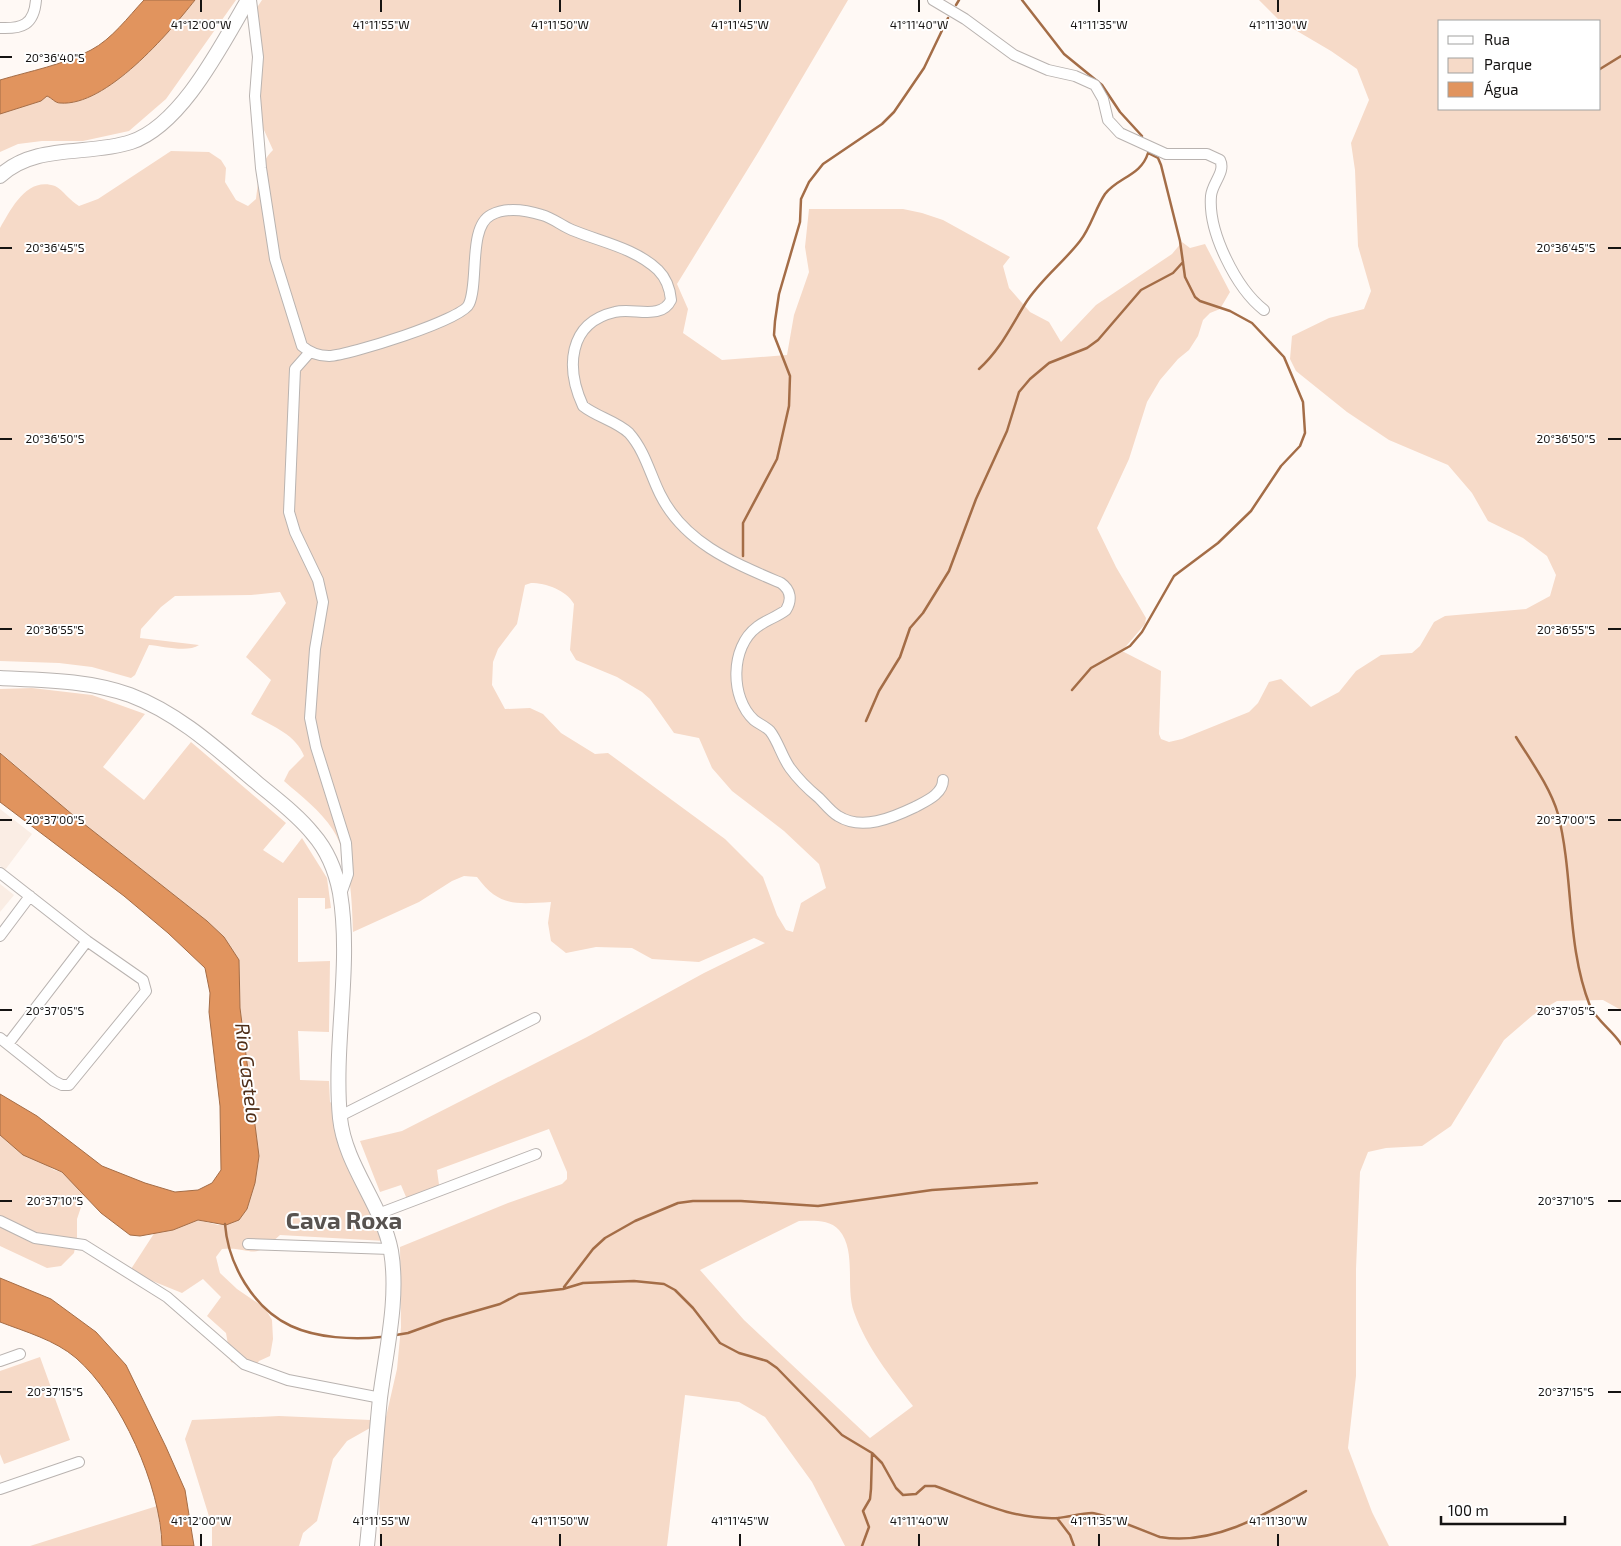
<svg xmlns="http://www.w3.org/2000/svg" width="1621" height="1546" font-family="'Exo 2',sans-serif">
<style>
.built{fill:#faede4}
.green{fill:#f6dac8;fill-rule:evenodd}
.water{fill:#e1945e;stroke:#a46d47}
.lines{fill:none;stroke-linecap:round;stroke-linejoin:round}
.stream{stroke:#a46d47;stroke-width:2.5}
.street-casing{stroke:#b9b3b0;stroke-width:12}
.secondary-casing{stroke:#b9b3b0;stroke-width:16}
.street{stroke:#fff;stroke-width:10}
.secondary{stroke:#fff;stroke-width:14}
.ticks{fill:none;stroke:#151312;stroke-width:2}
.labels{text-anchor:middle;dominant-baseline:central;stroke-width:4;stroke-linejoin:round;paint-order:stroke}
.water-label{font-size:20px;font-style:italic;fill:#4d2d17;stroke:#fff}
.district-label{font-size:24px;font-weight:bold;fill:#585350;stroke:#fff}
.ticks-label{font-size:12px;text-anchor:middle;fill:#151312;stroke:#fff;stroke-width:4;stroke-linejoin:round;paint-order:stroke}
</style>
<rect width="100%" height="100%" fill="#fff9f5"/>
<!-- built -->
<path class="built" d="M0 809 32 834 5 870 0 866Z
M0 884 14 895 0 912Z"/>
<!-- green -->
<path class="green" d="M195 0H236L166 99 129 131 83 141H42L18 144 0 152V114L41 101 47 96C52 98 55 103 60 103 106 107 169 33 195 0Z
M262 0H848L759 151 677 284 688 309 683 333 722 360 787 355 794 315 809 272 805 247 809 209H903L922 213 943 220 1010 257 1003 266 1009 288 1030 312 1049 322 1061 342 1096 305 1172 254 1182 242 1190 248 1205 244 1230 292 1220 309 1210 313 1203 320 1198 336 1189 350 1178 359 1160 380 1147 402 1129 459 1097 528 1116 567 1146 618 1145 624 1122 651 1161 671 1159 734 1161 739 1169 742 1182 739 1249 712 1258 703 1269 682 1281 679 1311 707 1339 692 1356 671 1381 655 1412 653 1420 646 1434 622 1445 616 1526 609 1550 596 1556 575 1547 556 1523 538 1488 521 1472 493 1448 465 1389 440 1347 412 1296 371 1290 359 1292 336 1329 318 1364 309 1371 291 1358 246 1355 170 1351 143 1369 100 1357 69 1331 51 1280 21 1259 0H1621V1010L1603 1000 1557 1001 1533 1015 1504 1040 1451 1126 1422 1146 1386 1148 1368 1152 1360 1172 1356 1269V1376L1348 1448 1372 1512 1389 1546H845L812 1482 765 1417 739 1402 685 1395 667 1546H380L379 1478 383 1430 397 1369 401 1327 400 1247 508 1203 562 1184 567 1179V1172L549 1129 437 1170 440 1192 409 1204 401 1185 380 1192 360 1141 402 1131 587 1037 704 973 765 943 754 938 699 962 652 959 632 948 596 947 566 953 551 941 548 923 551 902C516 904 499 907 477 877L464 876 452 881 419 902 353 932C352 900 351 859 333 830 321 811 301 796 284 781L289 771 304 756C296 734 270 725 251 714L271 680 246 657 286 603 280 592 251 595 175 596 161 607 141 629 140 638 199 645C188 653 162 646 149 645L135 675 131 678 92 667 59 663 0 661V228C11 209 27 176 55 186 63 190 70 201 79 206L98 199 171 151 209 152 221 160 226 168 225 182 236 200 248 206 256 199C259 179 258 165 273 150L254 108 256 9ZM1440 21H1600V109H1440ZM531 583C546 583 566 590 574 604L570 650 576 660 617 677 642 692 650 699 674 733 699 738 712 768 732 791 784 831 819 864 826 888 801 903 793 932 786 930 777 915 763 877 725 839 608 753 595 754 561 733 543 714 530 708 505 709 492 685 493 662 498 649 517 624 525 585ZM799 1221C812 1221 829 1219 839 1230 857 1251 845 1287 854 1312 867 1348 890 1376 913 1406L870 1438 744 1320 700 1270Z
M32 688 92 695 145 714 103 767 144 800 191 742 286 823 263 850 283 863 302 838 327 878 331 908 325 909V898H298V962L330 961 329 1032 298 1031 300 1080 329 1081 330 1102 340 1109 385 1241 280 1235C251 1263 254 1246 222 1249L216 1257 220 1273 237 1289 265 1308 272 1320 273 1339 270 1356 259 1361 253 1369 231 1362 226 1333 207 1316 221 1297 203 1279 182 1293 145 1278 131 1269 155 1232 173 1230 198 1220 218 1225 239 1220 247 1209 255 1183 259 1156 240 1008 239 961 224 937 207 921 74 816 0 752V689Z
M0 1135 54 1170 62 1172 85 1195 77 1219V1237L74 1253 61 1266 47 1268 0 1246Z
M40 1357 70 1440 4 1464 0 1454V1371Z
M279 1416 371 1420 370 1428 347 1441 333 1459 317 1521 303 1533 299 1546H212V1526L185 1439 192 1420Z
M157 1506 162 1546H30Z"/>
<!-- water -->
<path class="water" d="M144 0H195C169 33 106 107 60 103 55 103 52 98 47 96L41 101 0 114V80C30 71 63 65 91 50 112 39 128 17 144 0Z
M0 753 74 816 207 921 224 937 239 960 240 1008 259 1156 255 1183 247 1209 239 1220 226 1225 198 1220 173 1230 140 1236 130 1235 101 1213 62 1172 23 1155 0 1135V1094L37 1116 102 1166 145 1183 175 1192 198 1190 212 1183 221 1170 220 1106 209 1012 210 993 205 968 168 933 124 896 0 802Z
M0 1278 51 1299 96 1332 126 1365 166 1447 185 1490 194 1546H162C161 1487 121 1397 76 1358 55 1340 26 1332 0 1322Z"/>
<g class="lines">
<!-- stream -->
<path class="stream" d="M1022 0 1064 54 1102 85 1120 112 1142 136
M956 5 959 0
M1600 69 1621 56
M979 369C1000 350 1010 328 1025 304 1040 280 1063 263 1080 241 1091 227 1095 209 1105 194 1118 177 1141 176 1148 153
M743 556V523L777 459 789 406 790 376 774 335 775 321 779 294 800 222 801 199 809 182 823 164 882 124 894 112 924 68 948 18
M1072 690 1091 668 1130 646 1142 632 1174 576 1218 543 1251 511 1281 466 1300 446 1305 433 1303 402 1284 357 1252 323 1230 311 1200 301 1195 297 1185 277 1180 241 1161 165 1158 158 1148 153
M866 721 879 691 900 657 910 628 923 613 949 571 976 499 1007 431 1019 392 1030 379 1049 363 1087 348 1098 340 1141 290 1173 273 1183 262
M1516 737C1531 761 1550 787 1558 814 1574 877 1566 945 1590 1006 1597 1021 1613 1031 1621 1044
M225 1224C228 1264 253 1308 291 1326 317 1338 353 1340 381 1337
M564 1287 593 1249 605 1238 635 1221 678 1203 693 1201H741L818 1206 932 1190 1037 1183
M396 1335 408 1333 444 1320 500 1304 519 1294 563 1289 583 1283 634 1281 664 1284 675 1290 693 1308 720 1343 739 1353 767 1361 777 1368 842 1435 872 1453 882 1463 896 1488 903 1495 916 1494 925 1486H935C976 1501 1013 1520 1058 1518 1069 1517 1081 1513 1092 1513 1102 1513 1146 1532 1160 1537 1212 1546 1263 1516 1306 1491
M1057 1518 1070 1535 1074 1546
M862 1546 869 1527 863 1511 870 1499 871 1489 872 1453"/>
<defs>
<path id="street" d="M251 0 258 57 255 96 261 168 275 259 302 346C310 353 318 356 329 356 349 355 463 320 469 304 479 282 468 227 491 215 506 207 526 210 542 215 553 218 562 226 572 230 601 242 635 248 658 270 666 278 670 289 671 300 661 321 633 307 615 312 567 323 566 369 583 406 597 417 616 421 629 433 645 451 650 474 660 494 684 543 734 563 781 583 791 590 792 600 786 610 777 617 766 620 757 627 730 647 730 698 754 720 759 724 765 726 770 731 778 741 782 757 790 768 798 779 808 789 819 798 825 804 831 812 838 816 862 831 892 818 915 807 926 801 943 794 943 780
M933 0 965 19 1014 55 1048 70 1075 76 1095 85 1103 99 1108 120 1120 133 1166 154H1207L1220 160C1226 172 1212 183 1211 196 1208 232 1236 288 1264 310
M0 28C22 29 34 25 36 0
M310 352 295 369 289 512 295 532 318 580 323 602 315 649 310 718 316 747 346 843 348 874 341 894
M0 873 87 941 143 980 146 991 69 1085H62L54 1081 0 1038
M0 936 30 896
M8 1044 87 941
M340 1116 535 1018
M378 1214 536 1154
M0 1221 35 1238 84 1245 167 1297 244 1364 288 1380 381 1398
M248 1244 390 1249
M0 1361 20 1354
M0 1489 79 1462"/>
<path id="secondary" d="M0 176C35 143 89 156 131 142 182 125 222 44 248 0
M0 678C44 680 88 680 130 695 178 713 217 749 256 782 275 798 297 814 313 834 327 850 336 872 340 893 352 966 333 1044 340 1118 345 1166 382 1204 391 1251 399 1299 386 1350 380 1398 375 1447 372 1497 367 1546"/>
</defs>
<!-- street casing -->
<use href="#street" class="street-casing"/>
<!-- secondary casing -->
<use href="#secondary" class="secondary-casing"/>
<!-- street -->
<use href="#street" class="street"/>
<!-- secondary -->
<use href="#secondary" class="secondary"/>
</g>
<!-- ticks -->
<path class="ticks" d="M201 0V12M381 0V12M560 0V12M740 0V12M919 0V12M1099 0V12M1278 0V12M0 57H12M0 248H12M1608 248H1621M0 439H12M1608 439H1621M0 629H12M1608 629H1621M0 820H12M1608 820H1621M0 1010H12M1608 1010H1621M0 1201H12M1608 1201H1621M0 1392H12M1608 1392H1621M201 1534V1546M381 1534V1546M560 1534V1546M740 1534V1546M919 1534V1546M1099 1534V1546M1278 1534V1546"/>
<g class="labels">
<!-- water labels -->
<g class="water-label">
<text transform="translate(249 1073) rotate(83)">Rio Castelo</text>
</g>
<!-- district labels -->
<g class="district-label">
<text x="344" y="1219">Cava Roxa</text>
</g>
</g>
<g class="ticks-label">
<text x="201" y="29">41°12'00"W</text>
<text x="381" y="29">41°11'55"W</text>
<text x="560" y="29">41°11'50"W</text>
<text x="740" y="29">41°11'45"W</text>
<text x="919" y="29">41°11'40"W</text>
<text x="1099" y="29">41°11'35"W</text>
<text x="1278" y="29">41°11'30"W</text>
<text x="55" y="62">20°36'40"S</text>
<text x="55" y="252">20°36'45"S</text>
<text x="1566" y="252">20°36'45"S</text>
<text x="55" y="443">20°36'50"S</text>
<text x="1566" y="443">20°36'50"S</text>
<text x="55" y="634">20°36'55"S</text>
<text x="1566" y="634">20°36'55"S</text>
<text x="55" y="824">20°37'00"S</text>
<text x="1566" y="824">20°37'00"S</text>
<text x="55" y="1015">20°37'05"S</text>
<text x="1566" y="1015">20°37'05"S</text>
<text x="55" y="1205">20°37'10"S</text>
<text x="1566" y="1205">20°37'10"S</text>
<text x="55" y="1396">20°37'15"S</text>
<text x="1566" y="1396">20°37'15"S</text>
<text x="201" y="1525">41°12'00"W</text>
<text x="381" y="1525">41°11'55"W</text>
<text x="560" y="1525">41°11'50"W</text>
<text x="740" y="1525">41°11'45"W</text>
<text x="919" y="1525">41°11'40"W</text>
<text x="1099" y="1525">41°11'35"W</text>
<text x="1278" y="1525">41°11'30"W</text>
</g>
<!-- legend -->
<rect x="1438" y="20" width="162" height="90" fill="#ffffff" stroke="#a1a1a0"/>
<rect x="1448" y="36" width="25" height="8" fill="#ffffff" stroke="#a1a1a0"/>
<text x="1484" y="45" font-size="15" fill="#151312">Rua</text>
<rect x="1448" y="58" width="25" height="15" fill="#f6dac8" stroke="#a1a1a0"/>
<text x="1484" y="70" font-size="15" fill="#151312">Parque</text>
<rect x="1448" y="82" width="25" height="15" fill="#e1945e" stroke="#a1a1a0"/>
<text x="1484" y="95" font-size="15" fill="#151312">Água</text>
<!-- scale -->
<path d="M1441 1516v8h124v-8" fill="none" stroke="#151312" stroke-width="2.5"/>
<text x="1448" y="1516" font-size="15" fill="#151312" stroke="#ffffff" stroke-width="4" paint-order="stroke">100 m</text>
</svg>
